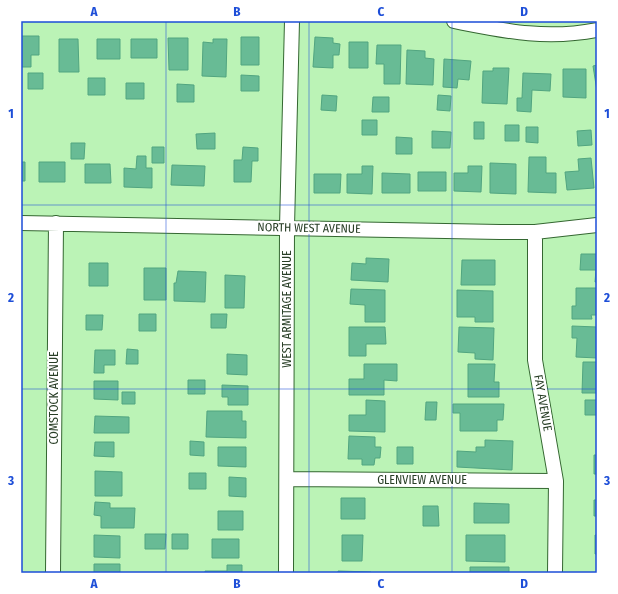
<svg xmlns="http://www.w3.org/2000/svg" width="618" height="594" font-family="'Fira Sans Condensed',sans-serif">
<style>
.building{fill:#68bb95;stroke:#51a580}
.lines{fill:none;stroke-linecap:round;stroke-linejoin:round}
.street-casing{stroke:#346731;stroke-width:16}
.street{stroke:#fff;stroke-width:14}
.grid{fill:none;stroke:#1d4ed8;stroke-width:1;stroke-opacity:0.55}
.labels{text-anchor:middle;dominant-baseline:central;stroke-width:4;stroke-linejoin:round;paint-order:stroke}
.street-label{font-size:12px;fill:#283e26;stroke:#fff}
.neatline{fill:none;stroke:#1d4ed8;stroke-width:1.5}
.grid-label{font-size:13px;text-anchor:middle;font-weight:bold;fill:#1d4ed8}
</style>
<rect width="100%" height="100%" fill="#bbf3b6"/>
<!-- building -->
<path class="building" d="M21 36H39V55H31V67H21Z
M241 37H259V65H241Z
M315 37 333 38V43L340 44 339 55H333V68L313 67Z
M168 38H188V70H169Z
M59 39H78L79 72H59Z
M97 39H120V59H97Z
M131 39H157V58H131Z
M213 39H227L226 77 202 76 203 42 213 43Z
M349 42H368V68H349Z
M377 45H401L400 84H384V64H376Z
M407 50 425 51V58L434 59 433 85 406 84Z
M444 59 471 61 469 80 458 79 457 88 443 87Z
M597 65V91L593 66Z
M493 68H509L507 104 482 103 483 71H493Z
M563 69H586V98L563 97Z
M28 73H43V89H28Z
M523 73 551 74 550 91 532 90 531 112 517 111V98H522Z
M241 75 259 76V91H241Z
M88 78H105V95H88Z
M126 83H144V99H126Z
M177 84 194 85V102H177Z
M322 95 337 96 336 111 321 110Z
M438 95 451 96 450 111 437 110Z
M373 97H389V112H372Z
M362 120H377V135H362Z
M474 122H484V139H474Z
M505 125H519V141H505Z
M526 127H538V143L526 142Z
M591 130 592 145 578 146 577 131Z
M432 131 451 132 450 148H432Z
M215 133V149H197L196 134Z
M396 137 412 138V154H396Z
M71 143H85L84 159H71Z
M152 147H164V163H152Z
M243 147 258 148V161H252L251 182H234V160H242Z
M137 156H146V168H152V188L124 187V168L136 169Z
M529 157H546V173H556V193L528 192Z
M591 158 594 188 567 190 565 172 579 171 578 159Z
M21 162H25V181H21Z
M39 162H65V182H39Z
M490 163 516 164V194L490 193Z
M85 164H110L111 183H85Z
M172 165 205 166 204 186 171 185Z
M362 166H373L372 194 347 193V174H362Z
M468 166H482L481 192 454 191V173H468Z
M418 172H446V191H418Z
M382 173 410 174V193H382Z
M314 174H341L340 193H314Z
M581 254H597V282H595L596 270H580Z
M366 258 389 259 388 282 351 280 352 263 366 264Z
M462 260H495V285H461Z
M89 263H108V286H89Z
M144 268H166V300H144Z
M178 271 206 272 205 302 174 301V283H176Z
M225 275 245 276 244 308H225Z
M576 288H597V315H591L592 319H572V306H576Z
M351 289 385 290V322H365V305L350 304Z
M457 290 493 291V322H475V317H457Z
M139 314H156V331H139Z
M211 314H227L226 328H211Z
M86 315H103L102 330H86Z
M572 326 597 327V358L576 357 577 338H572Z
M349 327H385L386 344H366V356H349Z
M459 327 494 328 493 360 475 359V353L458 352Z
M127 349 138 350V364H126Z
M95 350H115V365H104V373H94Z
M227 354 247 355V375L227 374Z
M583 362H597V393H582Z
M364 364H397V381L384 380V395H349V379H364Z
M468 364H495L494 382H499V397H468Z
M188 380H205V394H188Z
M94 381H118V400L94 399Z
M222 385 248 386V405H228V397H222Z
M122 392H135V404H122Z
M366 400 385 401V432L349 431V415H366Z
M585 400H597V415H585Z
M426 402H437L436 420H425Z
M453 404H504L503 420H497V431H460V413H453Z
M207 411H242V421H246V438L206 437Z
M95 416 129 417V433H94Z
M349 436 375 437V447H381L380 458H375L374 465H362V459H348Z
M485 440 513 441 512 470 457 467V451L476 452V447H485Z
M190 441 204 442V456L190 455Z
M95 442H114V457L94 456Z
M597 442V474H594V455H597Z
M218 447H246V467L218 466Z
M397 447H413V464H397Z
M95 471 122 472V496H95Z
M189 473H206V489H189Z
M229 477 246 478V497L229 496Z
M341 498H365V519H341Z
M594 500H597V516H594Z
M95 502 110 503V508H135L134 528H101V516L94 515Z
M474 503 509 504V523H474Z
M423 506H438L439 526H423Z
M218 511H243V530H218Z
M145 534H166L165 549H145Z
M172 534H188V549H172Z
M94 535 120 536V558L94 557Z
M342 535H363L362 561H342Z
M466 535H505V562L466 561Z
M595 535H597V554H595Z
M212 539H239V558H212Z
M94 564H120V573H94Z
M227 565H242V573H205V571H227Z
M470 567H509V573H470Z
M338 571 371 572V573H338Z"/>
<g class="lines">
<defs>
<path id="street" d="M454 21C505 31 545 40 597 30
M21 223 500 232H535L597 225
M535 232V360L556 481 555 573
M287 479 556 481
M53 573 56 223
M286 573 287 227 292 21"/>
</defs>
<!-- street casing -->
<use href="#street" class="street-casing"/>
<!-- street -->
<use href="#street" class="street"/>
</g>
<!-- grid -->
<path class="grid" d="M166 21V573M309 21V573M452 21V573M21 205H597M21 389H597"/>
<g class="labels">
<!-- street labels -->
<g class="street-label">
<text transform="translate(309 228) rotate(1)">NORTH WEST AVENUE</text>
<text transform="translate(287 309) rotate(-90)">WEST ARMITAGE AVENUE</text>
<text transform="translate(54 398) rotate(-90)">COMSTOCK AVENUE</text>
<text transform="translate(543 403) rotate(80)">FAY AVENUE</text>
<text x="422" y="480">GLENVIEW AVENUE</text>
</g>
</g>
<!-- border -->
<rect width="618" height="594" fill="none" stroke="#ffffff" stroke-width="44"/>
<rect x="22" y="22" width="574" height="550" class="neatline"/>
<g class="grid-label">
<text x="94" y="16">A</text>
<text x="237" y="16">B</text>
<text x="381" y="16">C</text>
<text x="524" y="16">D</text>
<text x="11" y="118">1</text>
<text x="607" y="118">1</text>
<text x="11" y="302">2</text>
<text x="607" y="302">2</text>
<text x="11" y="485">3</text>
<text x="607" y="485">3</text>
<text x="94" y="588">A</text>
<text x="237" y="588">B</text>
<text x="381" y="588">C</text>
<text x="524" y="588">D</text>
</g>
</svg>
